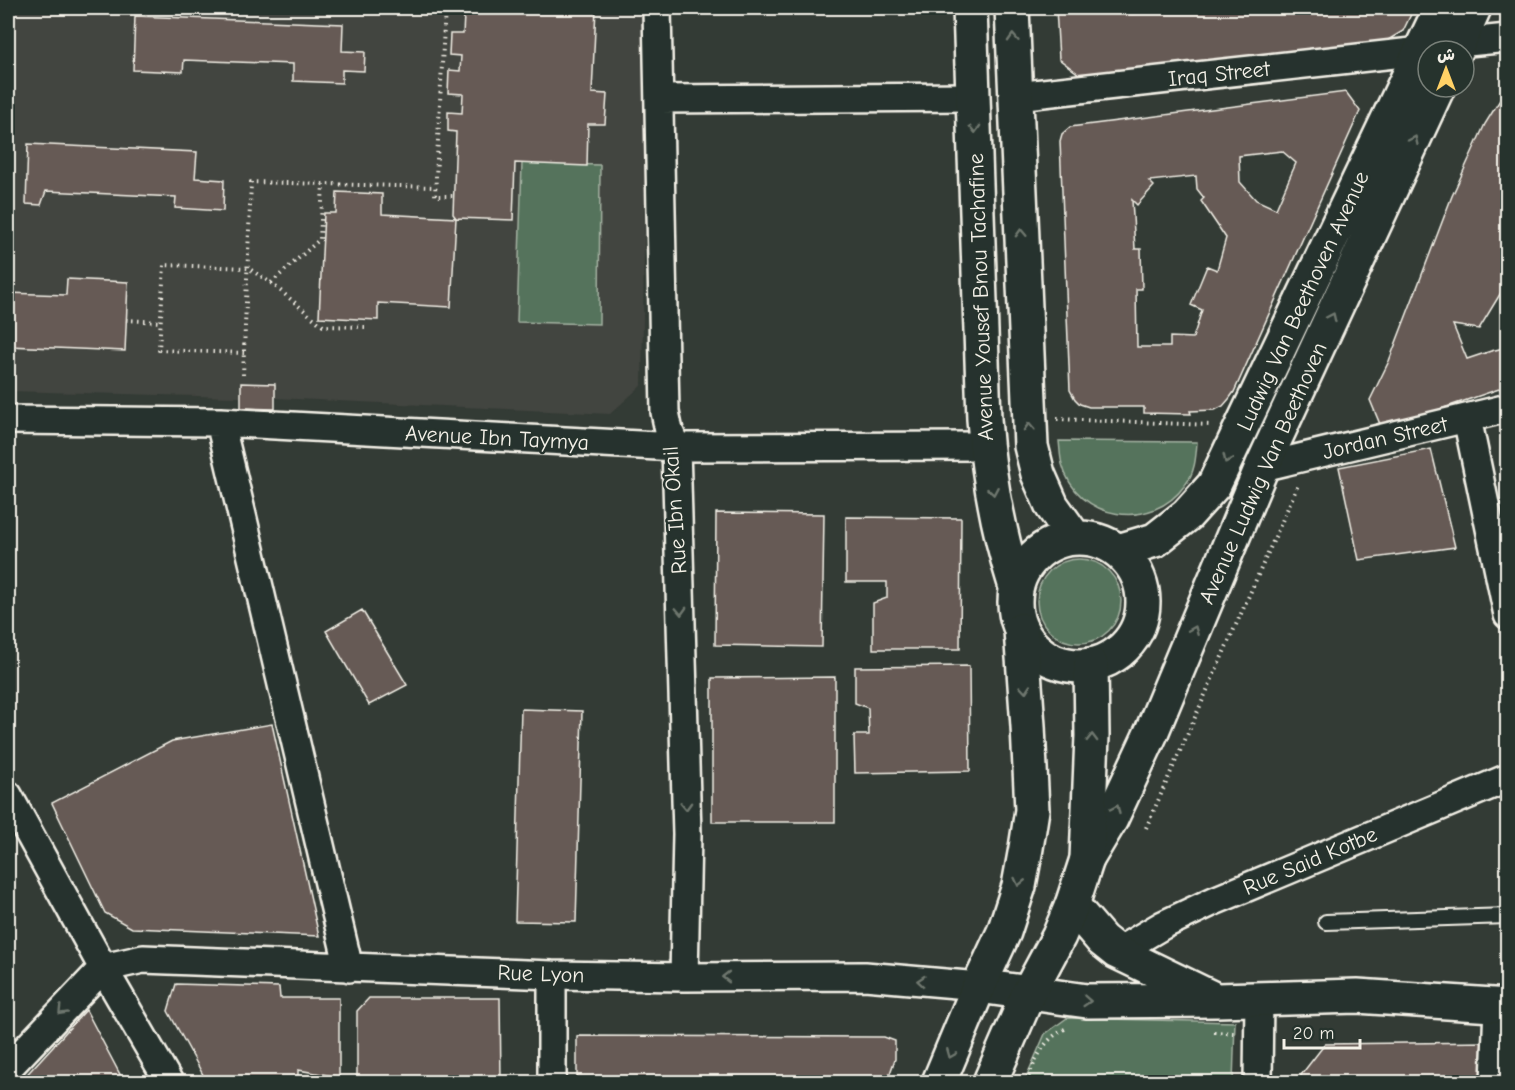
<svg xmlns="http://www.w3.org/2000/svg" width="1515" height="1090" font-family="'Comic Neue','Playpen Sans Arabic',sans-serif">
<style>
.built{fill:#42443f}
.green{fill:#55735c;stroke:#a4b2a2;stroke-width:1.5}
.building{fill:#665a55;stroke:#f4f1e8;stroke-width:1.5;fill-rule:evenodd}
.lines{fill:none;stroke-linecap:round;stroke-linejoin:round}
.lane-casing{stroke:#f4f1e8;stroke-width:18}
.street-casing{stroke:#f4f1e8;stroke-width:32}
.secondary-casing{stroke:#f4f1e8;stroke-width:38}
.highway-casing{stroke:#f4f1e8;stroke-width:38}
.path{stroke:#f4f1e8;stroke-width:4;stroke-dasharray:1.5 4.5;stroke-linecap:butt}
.lane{stroke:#26332d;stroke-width:14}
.street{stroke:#26332d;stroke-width:27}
.secondary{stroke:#26332d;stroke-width:33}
.highway{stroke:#26332d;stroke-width:33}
.oneway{stroke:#6e766e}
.labels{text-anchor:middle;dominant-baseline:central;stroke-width:5;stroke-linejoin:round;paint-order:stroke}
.street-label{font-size:22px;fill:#f4f1e8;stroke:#26332d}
</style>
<rect width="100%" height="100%" fill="#333b35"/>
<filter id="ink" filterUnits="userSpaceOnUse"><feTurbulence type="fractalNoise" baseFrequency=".0167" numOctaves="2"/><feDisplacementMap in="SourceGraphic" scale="12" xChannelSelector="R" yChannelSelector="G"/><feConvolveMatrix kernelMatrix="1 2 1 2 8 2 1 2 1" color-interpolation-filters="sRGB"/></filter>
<g filter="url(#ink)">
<!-- built -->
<path class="built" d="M12 8H643L647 52 642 385 610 414 275 398 8 391V18Z"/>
<!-- green -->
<path class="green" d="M522 163 600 165 599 324 517 322Z
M1059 441 1197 442C1196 457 1195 473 1185 485 1152 532 1077 521 1062 464 1060 457 1060 449 1059 441Z
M1037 601a42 42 0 1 1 84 0a42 42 0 1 1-84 0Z
M1067 1018 1235 1022 1233 1082H1024L1045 1034Z"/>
<!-- building -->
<path class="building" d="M451 8H596L592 93 607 94 605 124H588L587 166 515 163 513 220 456 218 453 214 456 132 448 131V112L462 113 463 94 448 93 449 70 460 71 461 56 449 55 450 34H463L464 15 451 14Z
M1056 8H1127L1132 14 1166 10V8H1414L1403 31 1388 40 1083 77 1059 59Z
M135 16 343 24 342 51 365 52 364 71 342 70V83L293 81V64L184 60 183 72 133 70Z
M1508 87V293L1502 291 1479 329 1453 325 1467 359 1491 351 1508 347V386L1382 429 1370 400 1389 361 1452 196 1485 124Z
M1346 92 1360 111 1234 392 1229 399 1223 406 1215 410 1190 411 1191 414 1144 413V407H1089L1080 404 1075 399 1070 390 1060 141 1062 134 1070 127ZM1282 151 1296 163 1276 209 1256 200 1240 182 1239 156ZM1196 176 1197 189 1204 198 1201 201 1226 238 1217 270 1207 266 1191 305 1202 310 1193 338 1170 337V347H1137L1136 289H1142L1141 249H1135L1132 200 1137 205 1154 186 1149 181Z
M28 144 197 152 195 178 224 180 223 211 175 208 176 197 46 191 41 205 26 204Z
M337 192 382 194V214L456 218 451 307 378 303V320L319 317 324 213H336Z
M67 279 128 282 125 351 8 346V293L66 295Z
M241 383 275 384V409L241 408Z
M1431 449 1455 547 1359 560 1339 467Z
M716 513 824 514 822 647 715 645Z
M846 517 961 518 960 649H873V603L887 598V582H846Z
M362 610 407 685 369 705 326 631Z
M969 666 970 771 855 773 854 735H869L868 708 855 703V667Z
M835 677V822H712V678Z
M521 709 582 711 576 922 515 921Z
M272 724 319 936 132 928 105 913 52 803 172 741Z
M176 984 279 987 280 998H339V1077L298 1070V1082H207L168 1011Z
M369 998H500L501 1082H357V1011Z
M86 1010 124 1082H20Z
M577 1036 884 1037 895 1041V1059L887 1082H577Z
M1489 1042 1488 1082H1301V1075L1325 1044Z"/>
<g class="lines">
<defs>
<path id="lane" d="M1326 922 1508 916"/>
<path id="street" d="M657 8 665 412 669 431 676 447 687 834 684 977
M1458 43 1508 38
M1016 96 1421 51
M659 99 974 97
M1467 418 1508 615
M8 420 220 422 676 447 986 446
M220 422 349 968
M1262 467 1508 408
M8 795 103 968 169 1082
M1117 952 1163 925 1214 901 1508 778
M552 975V1082
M8 1068 103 968 143 959 552 975 684 977 865 976 979 986
M1258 1082 1259 998
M1495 1082 1498 1006"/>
<path id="secondary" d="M970 8 984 419C988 475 998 530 1015 584
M1012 8 1031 446 1038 474 1052 506 1075 538
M1455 51 1474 8
M1015 602a64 64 0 1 1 128 0a64 64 0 1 1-128 0Z
M1118 551 1155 540 1187 515 1214 485 1441 8
M1087 859 1111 819 1152 731 1262 467 1438 87
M1072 905 1102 940 1117 952 1210 997
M979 986 1087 1001 1217 1000 1357 996 1508 1006"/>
<path id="highway" d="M939 1082 979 986 1004 932 1019 886 1026 848 1032 810 1028 726 1021 630
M990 1082 1029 992 1059 936 1072 905 1087 859 1092 736 1091 665"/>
</defs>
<!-- lane casing -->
<use href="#lane" class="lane-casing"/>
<!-- street casing -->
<use href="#street" class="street-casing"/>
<!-- secondary casing -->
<use href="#secondary" class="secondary-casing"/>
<!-- highway casing -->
<use href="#highway" class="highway-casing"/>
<!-- path -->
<path class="path" d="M445 8 435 196H453
M271 283 323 326 368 327
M126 320 160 322
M244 353 159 350 164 265 248 268 271 283 320 239 323 184
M243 375 251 182 435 187
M1057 419 1211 425
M1146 828 1298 485
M1214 1032 1234 1033
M1026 1082C1036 1060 1042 1039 1067 1028"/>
<!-- lane -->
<use href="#lane" class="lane"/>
<!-- street -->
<use href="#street" class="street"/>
<!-- secondary -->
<use href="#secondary" class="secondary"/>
<!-- highway -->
<use href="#highway" class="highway"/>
</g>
<!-- one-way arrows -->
<defs><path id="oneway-chevron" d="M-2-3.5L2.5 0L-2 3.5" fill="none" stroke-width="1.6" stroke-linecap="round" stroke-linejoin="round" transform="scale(1.5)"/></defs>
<g class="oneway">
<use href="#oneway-chevron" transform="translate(1013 38) rotate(-93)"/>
<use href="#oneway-chevron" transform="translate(975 129) rotate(88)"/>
<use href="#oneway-chevron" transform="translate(1414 140) rotate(-65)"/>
<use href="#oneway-chevron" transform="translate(1021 233) rotate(-92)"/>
<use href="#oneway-chevron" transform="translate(1332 317) rotate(-65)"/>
<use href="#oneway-chevron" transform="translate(1029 427) rotate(-93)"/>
<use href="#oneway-chevron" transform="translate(1227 459) rotate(116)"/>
<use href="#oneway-chevron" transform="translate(993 491) rotate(80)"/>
<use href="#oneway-chevron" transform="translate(681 611) rotate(88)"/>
<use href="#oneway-chevron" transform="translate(1194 630) rotate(-67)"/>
<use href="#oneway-chevron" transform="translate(1025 689) rotate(85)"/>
<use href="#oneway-chevron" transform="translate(1092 738) rotate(-89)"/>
<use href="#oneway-chevron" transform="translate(686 806) rotate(88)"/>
<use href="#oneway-chevron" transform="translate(1116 809) rotate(-65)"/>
<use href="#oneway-chevron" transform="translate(1019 882) rotate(103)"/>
<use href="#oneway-chevron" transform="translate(726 977) rotate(180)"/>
<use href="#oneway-chevron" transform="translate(921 981) rotate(-175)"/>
<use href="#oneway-chevron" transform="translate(1087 1001) rotate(4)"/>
<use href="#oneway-chevron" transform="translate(62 1011) rotate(134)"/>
<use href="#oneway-chevron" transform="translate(951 1054) rotate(112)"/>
</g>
</g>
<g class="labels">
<!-- street labels -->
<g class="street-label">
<text transform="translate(1219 74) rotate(-6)">Iraq Street</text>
<text transform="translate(981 297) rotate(-92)">Avenue Yousef Bnou Tachafine</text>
<text transform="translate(1303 301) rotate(-65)">Ludwig Van Beethoven Avenue</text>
<text transform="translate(497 438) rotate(3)">Avenue Ibn Taymya</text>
<text transform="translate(1385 438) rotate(-13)">Jordan Street</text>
<text transform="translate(1263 473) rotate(-66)">Avenue Ludwig Van Beethoven</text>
<text transform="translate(675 510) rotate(-94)">Rue Ibn Okail</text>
<text transform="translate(1310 861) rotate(-23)">Rue Said Kotbe</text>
<text transform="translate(541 974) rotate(2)">Rue Lyon</text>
</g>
</g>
<!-- margin -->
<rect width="1515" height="1090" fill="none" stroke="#26332d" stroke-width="30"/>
<rect x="15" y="15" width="1485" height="1060" fill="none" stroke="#f4f1e8" stroke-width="2" filter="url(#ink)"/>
<!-- north arrow -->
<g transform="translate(1446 69)"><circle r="28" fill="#26332d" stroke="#787f78" stroke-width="1.5"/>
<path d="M0-4.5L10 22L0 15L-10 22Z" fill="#ffd166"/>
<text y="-9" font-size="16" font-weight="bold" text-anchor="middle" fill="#f4f1e8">ش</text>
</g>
<!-- scale -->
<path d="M1284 1039v9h76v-9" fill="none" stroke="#f4f1e8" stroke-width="3"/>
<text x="1293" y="1039" font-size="18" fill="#f4f1e8" stroke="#26332d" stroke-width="4.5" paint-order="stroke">20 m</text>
</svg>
